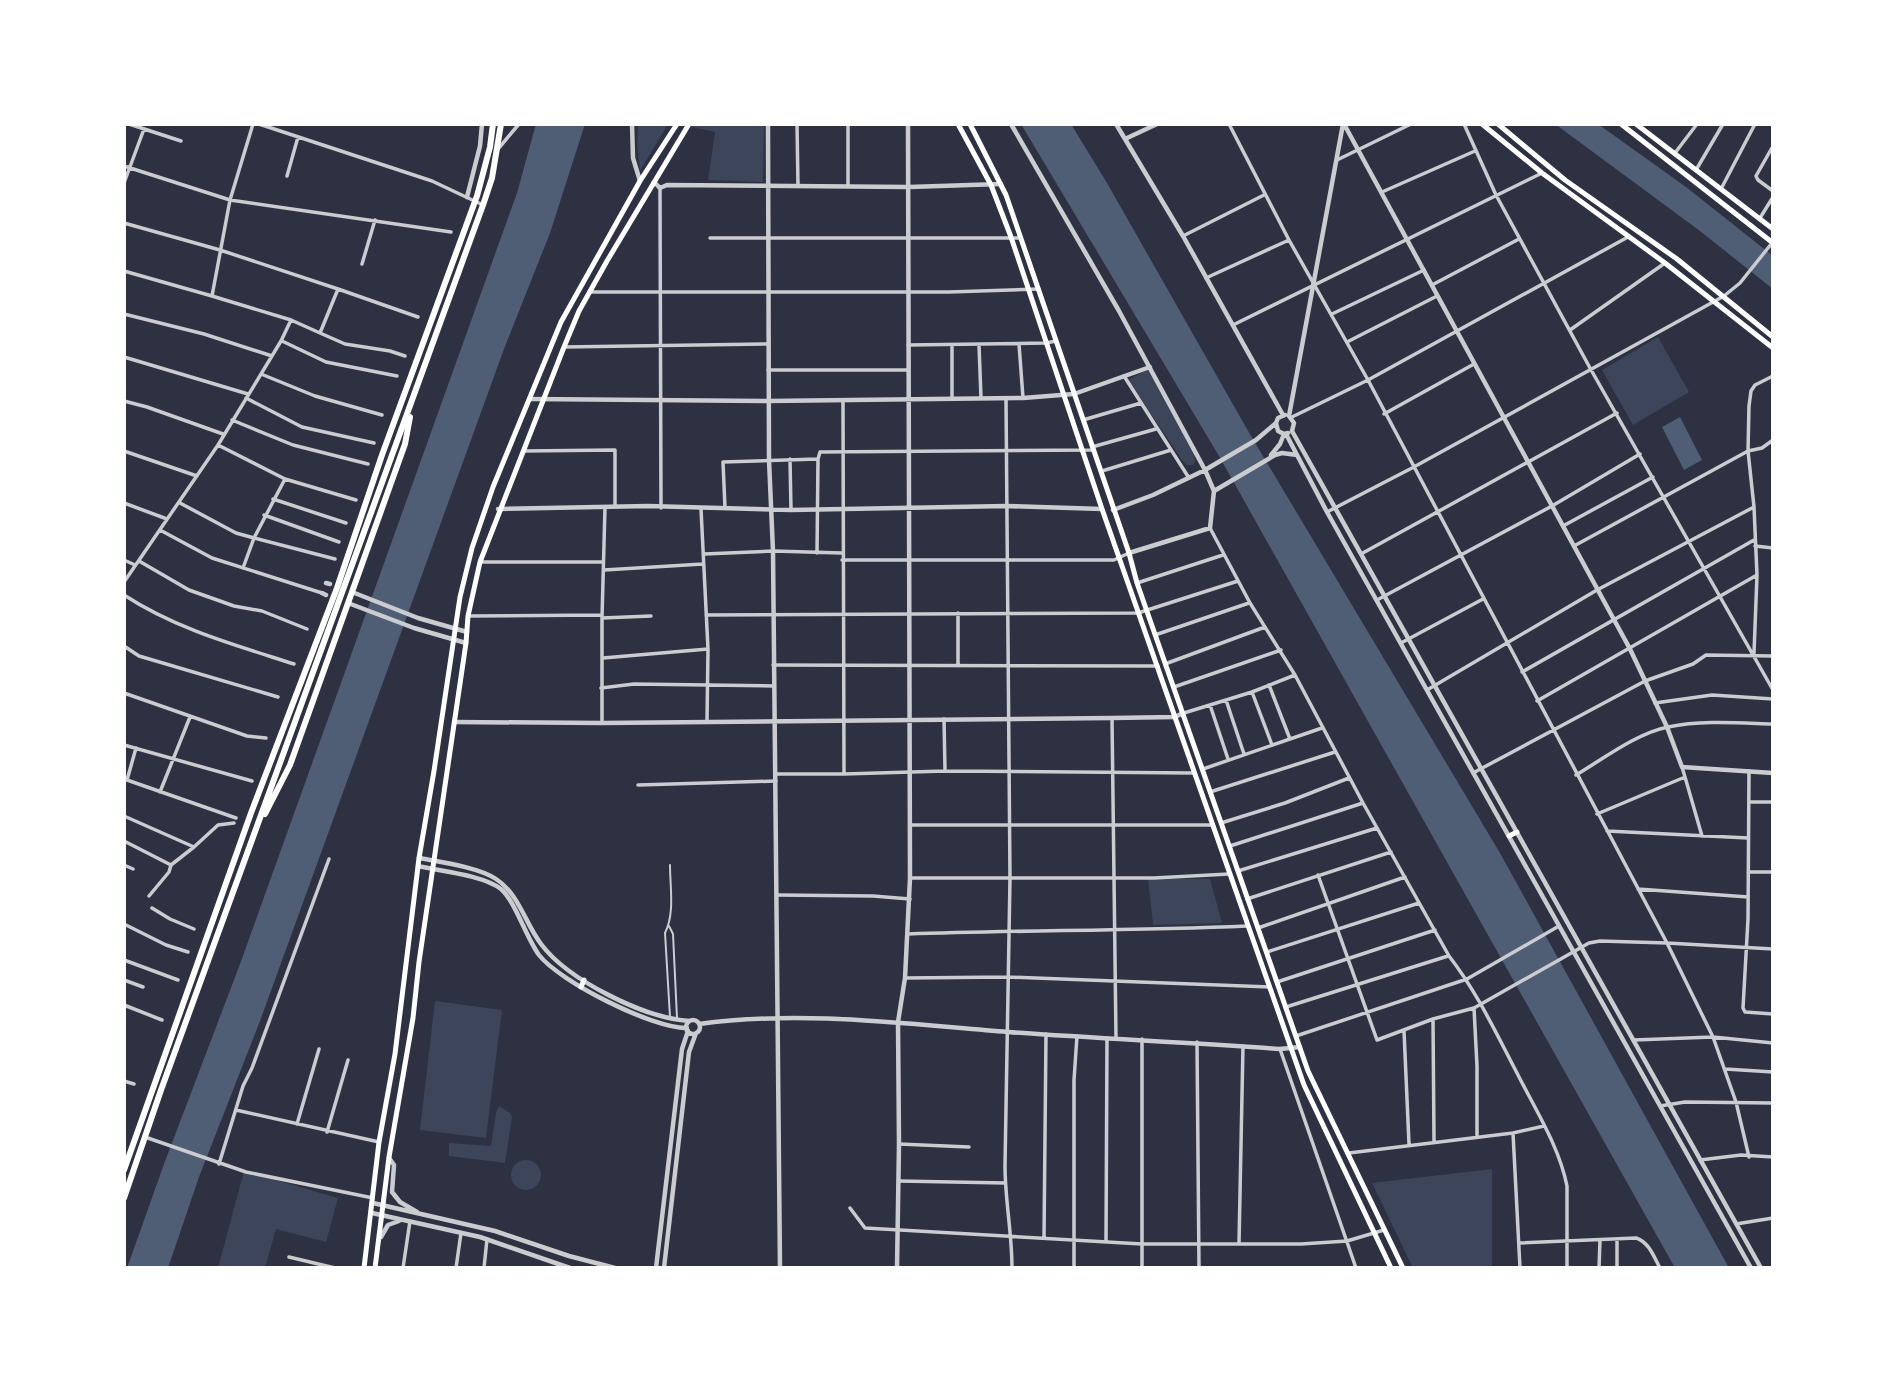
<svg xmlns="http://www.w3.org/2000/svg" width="1897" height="1392" font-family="Barlow,sans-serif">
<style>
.green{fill:#3c4559}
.water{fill:#4f5d75}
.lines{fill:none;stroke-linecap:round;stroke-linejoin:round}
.service{stroke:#caccd0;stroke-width:2}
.minor{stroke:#caccd0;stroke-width:3.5}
.tertiary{stroke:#caccd0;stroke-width:4.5}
.secondary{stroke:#fff;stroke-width:5}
.primary{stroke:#fff;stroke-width:5}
.trunk{stroke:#fff;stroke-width:6}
</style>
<rect width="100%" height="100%" fill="#2d3142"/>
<!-- green -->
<path class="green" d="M638 124H668L640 171 637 144Z
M693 124H764L763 182 708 180 715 132 692 127Z
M1658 337 1689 392 1633 425 1602 370Z
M1149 369 1194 453 1195 462 1193 465H1186L1182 460 1128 380Z
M1148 879H1210L1222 923 1153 925Z
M435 1001 502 1010 486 1138 420 1130Z
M499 1106 510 1113 512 1117 505 1163 449 1156V1143L491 1146 496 1113Z
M511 1175a15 15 0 1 1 30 0a15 15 0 1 1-30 0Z
M1492 1169V1268H1413L1372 1183Z
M244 1171 338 1198 326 1242 276 1229 265 1268H218Z"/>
<!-- water -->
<path class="water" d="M536 124H585L550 233 504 349 260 1021 199 1177 168 1268H127L164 1164 240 964 517 193Z
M1021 124H1071L1107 183 1251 436 1500 853 1729 1268H1675L1219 456Z
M1555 124H1598L1686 187 1773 256V289L1700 231Z
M1680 417 1702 460 1684 470 1662 427Z"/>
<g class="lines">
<!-- service -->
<path class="service" d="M670 865C670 887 675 913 665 933L670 1017
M669 926 673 934 677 1018"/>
<!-- minor -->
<path class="minor" d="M129 124 181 141
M259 124 432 181 483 205
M797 124 798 186
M848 124V186
M1229 124 1289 240 1368 380 1667 943 1713 1037 1736 1102 1749 1157
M1464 124 1496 195 1590 368 1773 690
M1773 146 1756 176 1758 180 1773 191
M498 149 519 124
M1675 153 1697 124
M1337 160 1411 124
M124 166 230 200 253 124
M1696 170 1723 124
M287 176 298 137
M124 183 144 129
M660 188 661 508
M1721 189 1755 124
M1382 192 1475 151
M1760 218 1773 197
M124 223 220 250 338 289
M1183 236 1264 195
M710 238H1020
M362 264 375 220
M124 271 212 296
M1206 278 1289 240
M1432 285 1519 239
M590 292H949L1039 289
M124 314 204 334 272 356
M1332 314 1424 270
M291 320 212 296 230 200 451 232
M1233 325 1542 173
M1570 330 1665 263
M320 333 345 344 390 351 405 356
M282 341 326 362 397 376
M1347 342 1437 296
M1019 344 1023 398
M908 345 1046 343 1056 341
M952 345V398
M979 345 981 398
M564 347 769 344
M124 357 248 394
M768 370H908
M261 374 315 396 382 415
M1124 376 1189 478
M246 398 302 427 374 443
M1006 399 1010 878 1005 1166C1005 1200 1012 1233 1012 1268
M843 400 844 774
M124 401 147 407 223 434
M1384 414 1474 364
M1292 417 1368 380 1628 237
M232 420 293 445 368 464
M1083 420 1141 403
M218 445 285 479 356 500
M1092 447 1156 429
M124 451 197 476
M523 451 615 450V506
M790 459 791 510
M1102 471 1171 450
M285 479 254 538 335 559
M273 499 346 523
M124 503 167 519
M180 503 236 533 254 538 243 568
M725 508 723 462 818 459
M701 509 708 649 707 721
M1327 512 1412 468 1724 296 1740 283 1772 243
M264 515 339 542
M1563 526 1653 477
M1210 528 1250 603 1295 675 1363 803 1449 956C1477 992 1496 1033 1517 1073 1535 1109 1559 1146 1567 1186V1268
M160 530 212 558 322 593
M1574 546 1748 451 1762 448 1773 440
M1755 546 1773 548
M817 553 818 459 820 452 1093 450
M704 554 773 551 842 553
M1361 554 1617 413
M124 560 135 565
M842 560H1114L1129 553
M139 561 189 590 234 606 262 611 307 629
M480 562H603
M604 570 703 564
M124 582 218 445 281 341 291 320 320 333 338 289 418 317
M1137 583 1223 555
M124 595C176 629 235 645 294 664
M1377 600 1552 506 1640 454
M706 615 1138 613 1238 581
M468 616 602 615
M602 618 651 616
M1155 635 1249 603
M1401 643 1483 599
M124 646 139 656 278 697
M1754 653 1757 575 1754 507 1748 451 1749 406 1751 391 1755 385 1773 376
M603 658 708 649
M1165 664 1265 627
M773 665 1158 666
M958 666V613
M1522 672 1754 540
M1269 685 1290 739
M1174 687 1281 650
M601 688 634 684 773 686
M1427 690 1597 590 1754 507
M1252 692 1272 745
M124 693 247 736 266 738
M1226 700 1244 754
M1537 701 1757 575
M1655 703 1712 695 1773 699
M1210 705 1228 759
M1184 713 1252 692 1295 675
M1112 718 1116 1038
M944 719 945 770
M602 723V618L605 507
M124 745 252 781
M136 748 127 780 236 818
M1203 769 1322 728
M1749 771 1748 919 1743 1008 1745 1012 1773 1014
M1473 773 1645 681 1693 664 1706 655 1773 656
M776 774H844L945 771 1193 773
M1576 775C1603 759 1637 733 1668 727 1702 720 1739 723 1773 724
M1685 777 1702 836
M638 785 776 781
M160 792 190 717
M1210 792 1335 752
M1749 802H1773
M1597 814 1685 777 1682 767
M124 816 194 847 218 825 234 823
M1221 823 1285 803 1349 778
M910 825H1212
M1607 831 1748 838
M124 841 171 865 194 847
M1230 846 1363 803
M124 865 133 869
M1238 871 1377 828
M1748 872H1773
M1318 875 1377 1040 1433 1019 1474 1008 1589 943 1600 941 1667 943 1773 949
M910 878H1154L1229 874
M1638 889 1748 897
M777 895 873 896 910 899
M149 896 169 872 171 865
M1247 899 1391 852
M152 908 170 919 194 929
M124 924 166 945 188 952
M1258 928 1405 877
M908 934C1021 930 1134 931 1247 926
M1267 952 1419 903
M124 960 178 980
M905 978 1008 977 1270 987
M124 980 143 987
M1277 982 1435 930
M124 1005 162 1020
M1286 1007 1448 956
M1474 1008 1477 1066V1135
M1433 1019 1434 1141
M1404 1031 1409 1144
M1296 1036 1467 979 1559 926
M1634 1040 1713 1037 1773 1043
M1197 1042 1199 1268
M1280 1049 1356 1268
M1725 1069 1773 1072
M124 1081 134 1084
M1660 1106 1685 1102 1773 1103
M236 1110 379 1142
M297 1124 319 1049
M327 1132 348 1060
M1513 1133 1520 1268
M145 1137 246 1172 373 1198
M899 1144 969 1147
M1349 1153 1513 1133 1544 1126
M1700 1160 1741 1155 1773 1157
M219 1164 243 1086 252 1068 329 859
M899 1181 1005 1183
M850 1208 865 1228 1142 1244H1301L1347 1241 1384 1230
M1736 1224 1773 1218
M1044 1238 1046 1034
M1617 1239V1268
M1106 1242 1107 1038
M1239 1243 1243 1046
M1520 1243 1636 1238C1649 1242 1654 1257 1660 1268
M289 1257 335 1268
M403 1268 410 1221
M456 1268 461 1233
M484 1268 487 1239
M1074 1268V1080L1077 1036
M1142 1268V1039
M1599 1268 1600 1240"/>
<!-- tertiary -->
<path class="tertiary" d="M632 124 633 158 640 181
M768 124 769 460 773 551 780 1268
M1011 124 1119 311 1205 470 1214 491 1210 528 1129 553
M1116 124 1183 236 1283 415
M1343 124 1289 416 1294 423 1292 431 1761 1268
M1344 124 1630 649 1667 727 1682 767 1773 773
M1125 139 1157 124
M654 182 660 188 667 185 909 187 1001 184
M467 197 480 146 482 124
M530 399 768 401 1023 398 1074 394 1150 367
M1276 423 1278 431 1284 434
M1286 434 1327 512 1751 1268
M1271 455 1280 444 1284 434 1288 433
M1214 491 1275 455 1282 453 1297 455
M498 509 648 506 791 510 1006 506 1102 509
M1113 510 1153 495 1205 470 1256 440 1276 423 1278 418 1285 415
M326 583 330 584
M352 592 418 618 467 632
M322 593 326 595
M348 603 414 628 466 643
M454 722 602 723 1112 718 1175 717 1183 713
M419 858C440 862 478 867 496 879 519 894 525 923 541 944 568 980 644 1018 689 1021
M418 866C440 871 483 875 501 889 515 901 526 937 539 955 559 981 653 1029 687 1028
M686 1027a7 7 0 1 1 14 0a7 7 0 1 1-14 0Z
M699 1024C801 1010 906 1024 1008 1032 1099 1039 1190 1042 1280 1049L1300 1047
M389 1158 394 1165 392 1192 400 1202 417 1212
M373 1203 495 1231 569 1256 615 1268
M372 1213 480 1237 570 1268
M381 1237 388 1225 399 1221
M656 1268 682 1049 688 1031
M664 1268 689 1052 696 1033
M897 1268 899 1144 898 1022 905 978 910 878 908 124"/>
<!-- secondary -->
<path class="secondary" d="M958 124 991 185 1011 237 1102 509 1304 1085 1391 1268
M970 124 1006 195 1129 553 1137 583 1308 1071 1403 1268
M1509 836 1517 832
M581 987 584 980
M364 1268 379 1142 395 1054 419 858 434 771 460 597 472 548 493 487 561 322 640 181 677 124
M375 1268 389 1157 413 1018 419 962 466 643 468 616 480 562 564 347 579 311 607 261 689 124"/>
<!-- primary -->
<path class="primary" d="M1482 124 1542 173 1665 263 1773 348
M1498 124 1565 180 1677 259 1773 337
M1621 124 1773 243
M1636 124 1773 229"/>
<!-- trunk -->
<path class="trunk" d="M265 814 290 765 405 444 410 417
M124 1170 251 813 337 588 382 455 477 196 490 147 493 124
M124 1198 161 1090 483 205 492 178 501 124"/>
</g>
<!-- border -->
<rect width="1897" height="1392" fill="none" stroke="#ffffff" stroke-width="252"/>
</svg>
